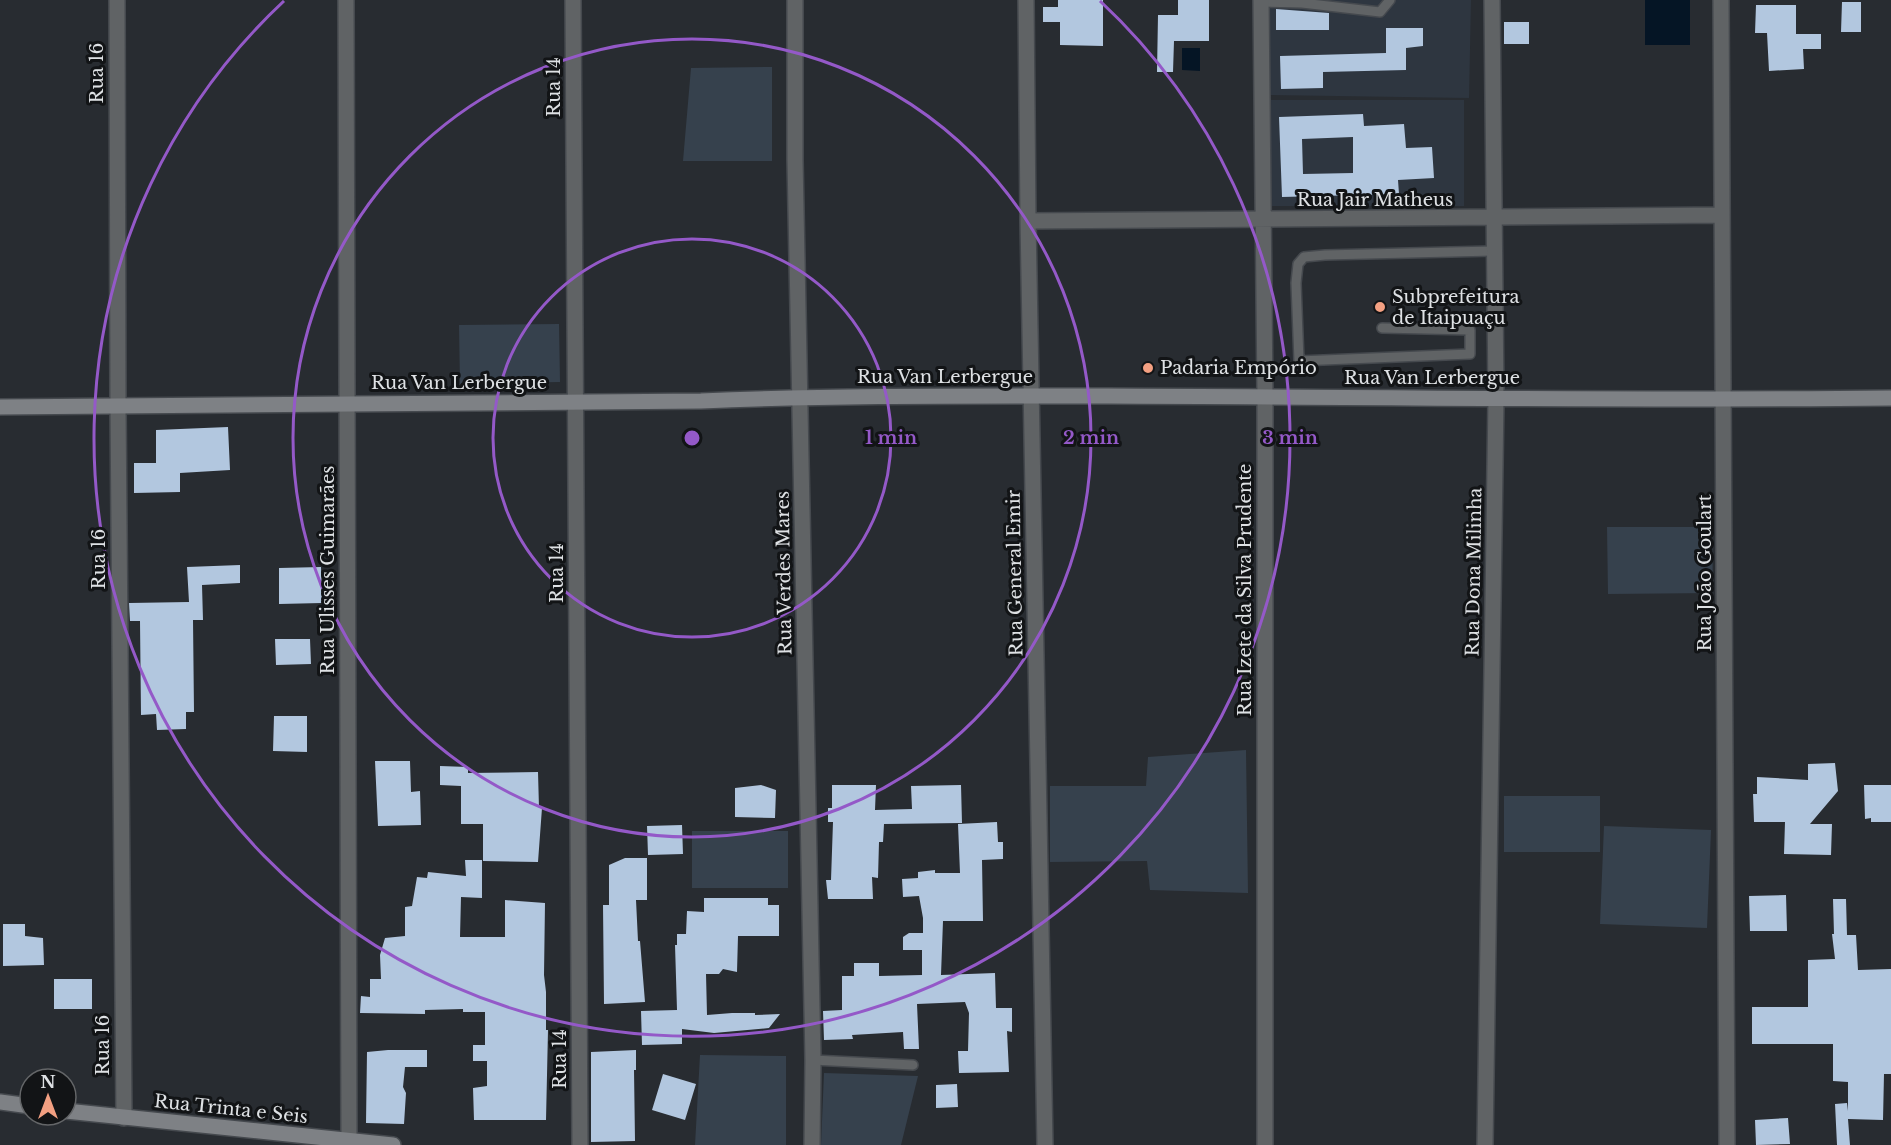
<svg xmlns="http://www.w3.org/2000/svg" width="1891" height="1145" font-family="'Libre Baskerville',serif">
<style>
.built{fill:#2e3640}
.green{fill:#36414d}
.water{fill:#051525}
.building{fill:#b2c7df;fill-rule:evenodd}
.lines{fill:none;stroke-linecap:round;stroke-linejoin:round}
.lane-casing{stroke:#45494e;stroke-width:12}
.street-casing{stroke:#45494e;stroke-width:18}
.secondary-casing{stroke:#45494e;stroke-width:18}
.lane{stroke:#606365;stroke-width:9}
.street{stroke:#606365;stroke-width:15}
.secondary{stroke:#7e8185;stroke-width:15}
.ring{fill:none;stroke:#9459c8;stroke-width:3}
.poi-dot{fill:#f3a082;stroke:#121416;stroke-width:2}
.labels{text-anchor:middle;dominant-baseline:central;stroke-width:6;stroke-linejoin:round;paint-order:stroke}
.street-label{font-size:18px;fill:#dee1e4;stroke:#121416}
.poi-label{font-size:18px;fill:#dee1e4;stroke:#121416;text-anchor:start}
.centre{fill:#9459c8;stroke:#121416;stroke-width:3}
.ring-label{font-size:18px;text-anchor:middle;font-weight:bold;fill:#9459c8;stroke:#121416;stroke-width:6;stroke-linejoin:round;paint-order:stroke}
</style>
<rect width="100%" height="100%" fill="#282c31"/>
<!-- built -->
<path class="built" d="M1269 0H1471L1469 98 1267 95Z
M1269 100H1464V206H1269Z"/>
<!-- green -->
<path class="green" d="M772 67V161H683L691 68Z
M559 324 560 382 460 384 459 325Z
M1607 527H1712L1713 593 1608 594Z
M1246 750 1248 893 1150 890 1147 861 1050 862V786H1146L1148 757Z
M1504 796H1600V852H1504Z
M1604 826 1711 830 1707 928 1600 924Z
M692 831H788V888H692Z
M700 1055 786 1056V1145H695Z
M824 1073 918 1076 901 1145H821Z"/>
<!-- water -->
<path class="water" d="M1645 0H1690V45H1645Z
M1182 48H1200V71L1182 70Z"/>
<!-- building -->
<path class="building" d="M1058 0H1103V46L1060 45V22H1043V7H1058Z
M1178 0H1209V41H1174L1173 72H1157L1158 15H1178Z
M1842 2H1861V32H1841Z
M1756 5H1796V34H1821V49H1803L1804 69 1769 71 1767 33H1755Z
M1276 9 1329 13V30H1276Z
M1504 22H1529V44H1504Z
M1386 28H1423V46L1406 48V70L1323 72V88L1281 89 1280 56 1386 53Z
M1363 114 1364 126 1404 124 1406 148 1432 147 1434 178 1398 180 1399 194 1282 197 1279 117ZM1353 137V173L1303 174 1302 139Z
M228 427 230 470 180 473V492L134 493V463H156V430Z
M240 565V583L202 585 203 620H193L194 712H186V729L157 730 156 714 141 715 140 621H130L129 603 189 602 187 567Z
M321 567 322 603 279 604V568Z
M275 639H310L311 664 276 665Z
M274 716H307V752L273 751Z
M375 761H410L411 792 420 791 421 825 378 826Z
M1835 763 1838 791 1810 824H1832L1831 855 1784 854 1785 822H1754L1753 794H1757V777L1808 780V764Z
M440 766 468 767V773L538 772 539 808H542L538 862 483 861V824H461V786L440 785Z
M761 785 776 790 775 818 735 817V788Z
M832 785H876L875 810 912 809 911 786 961 785 962 823 884 824 883 842H879L878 878 872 877 873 899H828L826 880H831L833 822H828V808H832Z
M1864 785H1891V822H1871V818L1865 819Z
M997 822 998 842H1003V859L982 860 983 921H943L941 975 995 973 996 1008H1012V1032L1007 1031 1009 1072 959 1073 958 1051H968L969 1013 965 1002 917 1004 919 1049H904L903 1032 852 1035 853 1039 824 1040 823 1011 842 1010V976H854V963H879V976L922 975V950H903V937L909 933H923V918L919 896 903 897 902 879 918 878V872L935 870V873H960L958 824Z
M682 825 683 854 648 855 647 826Z
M625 858H647V900H636L638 941H640L645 1002 604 1004 603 905H609V865Z
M465 860H482V898L461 897 460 937H505V900L545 903 544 975 546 992V1030H548L546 1120H474L473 1088 487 1086V1061H473V1045H485V1012H463V1009L425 1010V1014L360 1013 361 996 370 997V979H381L380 955 385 938 405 936V907L412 906 417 877 427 878 428 872 466 876Z
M1786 895 1787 931H1750L1749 896Z
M704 898H768V905H779V936H738L737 972 723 969 719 974H706L707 1015 732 1013H755V1015L780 1014 769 1028 714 1033 682 1029V1044L642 1045 641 1011 677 1010 675 945H677V934H686L687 911 704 912Z
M1833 899H1846L1847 935H1856L1858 970 1891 969V1074H1884L1883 1120 1848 1119 1850 1145H1837L1835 1104 1847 1103 1848 1111V1082L1833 1081V1044H1752V1007H1808V960L1835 959 1832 934H1834Z
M3 924H25V936L43 938 44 965 3 966Z
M54 979H92V1009H54Z
M388 1050H427V1067H405L403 1087 406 1093 404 1124 366 1123 367 1052Z
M636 1050V1070H634L635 1141 591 1142V1052Z
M663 1074 696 1084 685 1120 652 1110Z
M957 1084 958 1107 936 1108V1085Z
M1788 1118 1790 1144 1756 1145 1755 1120Z"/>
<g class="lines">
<defs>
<path id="lane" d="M1261 2 1302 3 1380 12 1390 0
M1382 328 1470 330V354L1299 361 1296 283 1298 264 1304 257 1325 255 1493 251
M813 1060 913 1065"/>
<path id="street" d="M117 0 118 407 124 1118
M346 0 349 1140
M573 0 580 1145
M795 0V160L813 1060 812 1145
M1026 0 1028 221 1045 1145
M1261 0 1265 396V1145
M1721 0 1727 1145
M1028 221 1722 215
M1485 1145 1496 398 1492 0"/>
<path id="secondary" d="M0 407 701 401C836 395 972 396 1108 396 1369 397 1630 401 1891 398
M0 1102 30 1106
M66 1111 393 1145"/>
</defs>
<!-- lane casing -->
<use href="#lane" class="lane-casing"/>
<!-- street casing -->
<use href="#street" class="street-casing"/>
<!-- secondary casing -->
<use href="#secondary" class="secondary-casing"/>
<!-- lane -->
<use href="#lane" class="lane"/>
<!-- street -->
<use href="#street" class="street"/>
<!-- secondary -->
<use href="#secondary" class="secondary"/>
</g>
<!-- distance rings -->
<g class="ring">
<circle cx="692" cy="438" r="199"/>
<circle cx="692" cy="438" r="399"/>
<path d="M1100 1A598 598 0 1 1 284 1"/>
</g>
<!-- markers -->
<g class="poi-dot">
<circle cx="1380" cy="307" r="6"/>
<circle cx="1148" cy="368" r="6"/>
</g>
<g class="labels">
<!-- street labels -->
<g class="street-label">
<text transform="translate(97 73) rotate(-90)">Rua 16</text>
<text transform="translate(554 87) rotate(-90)">Rua 14</text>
<text x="1375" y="200">Rua Jair Matheus</text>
<text x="945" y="377">Rua Van Lerbergue</text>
<text x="1432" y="378">Rua Van Lerbergue</text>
<text x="459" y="383">Rua Van Lerbergue</text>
<text transform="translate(99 559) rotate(-90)">Rua 16</text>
<text transform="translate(328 570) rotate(-90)">Rua Ulisses Guimarães</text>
<text transform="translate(1474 572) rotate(-89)">Rua Dona Milinha</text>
<text transform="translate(557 573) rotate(-90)">Rua 14</text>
<text transform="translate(784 573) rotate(-91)">Rua Verdes Mares</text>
<text transform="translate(1015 573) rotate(-91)">Rua General Emir</text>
<text transform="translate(1705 573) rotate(-90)">Rua João Goulart</text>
<text transform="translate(1245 590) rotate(-90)">Rua Izete da Silva Prudente</text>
<text transform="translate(103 1045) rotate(-90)">Rua 16</text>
<text transform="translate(560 1059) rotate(-90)">Rua 14</text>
<text transform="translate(231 1109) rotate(6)">Rua Trinta e Seis</text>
</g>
<!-- poi labels -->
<g class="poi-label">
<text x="1392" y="297">Subprefeitura<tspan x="1392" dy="21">de Itaipuaçu</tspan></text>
<text x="1160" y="368">Padaria Empório</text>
</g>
</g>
<circle cx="692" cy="438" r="9" class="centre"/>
<g class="ring-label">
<text x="891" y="444">1 min</text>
<text x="1091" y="444">2 min</text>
<text x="1290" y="444">3 min</text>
</g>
<!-- north arrow -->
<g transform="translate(48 1097)"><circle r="28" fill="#121416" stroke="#646668" stroke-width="1.5"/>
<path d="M0-4.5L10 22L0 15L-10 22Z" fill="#f3a082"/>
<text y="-9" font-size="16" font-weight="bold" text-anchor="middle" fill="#dee1e4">N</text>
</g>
</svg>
